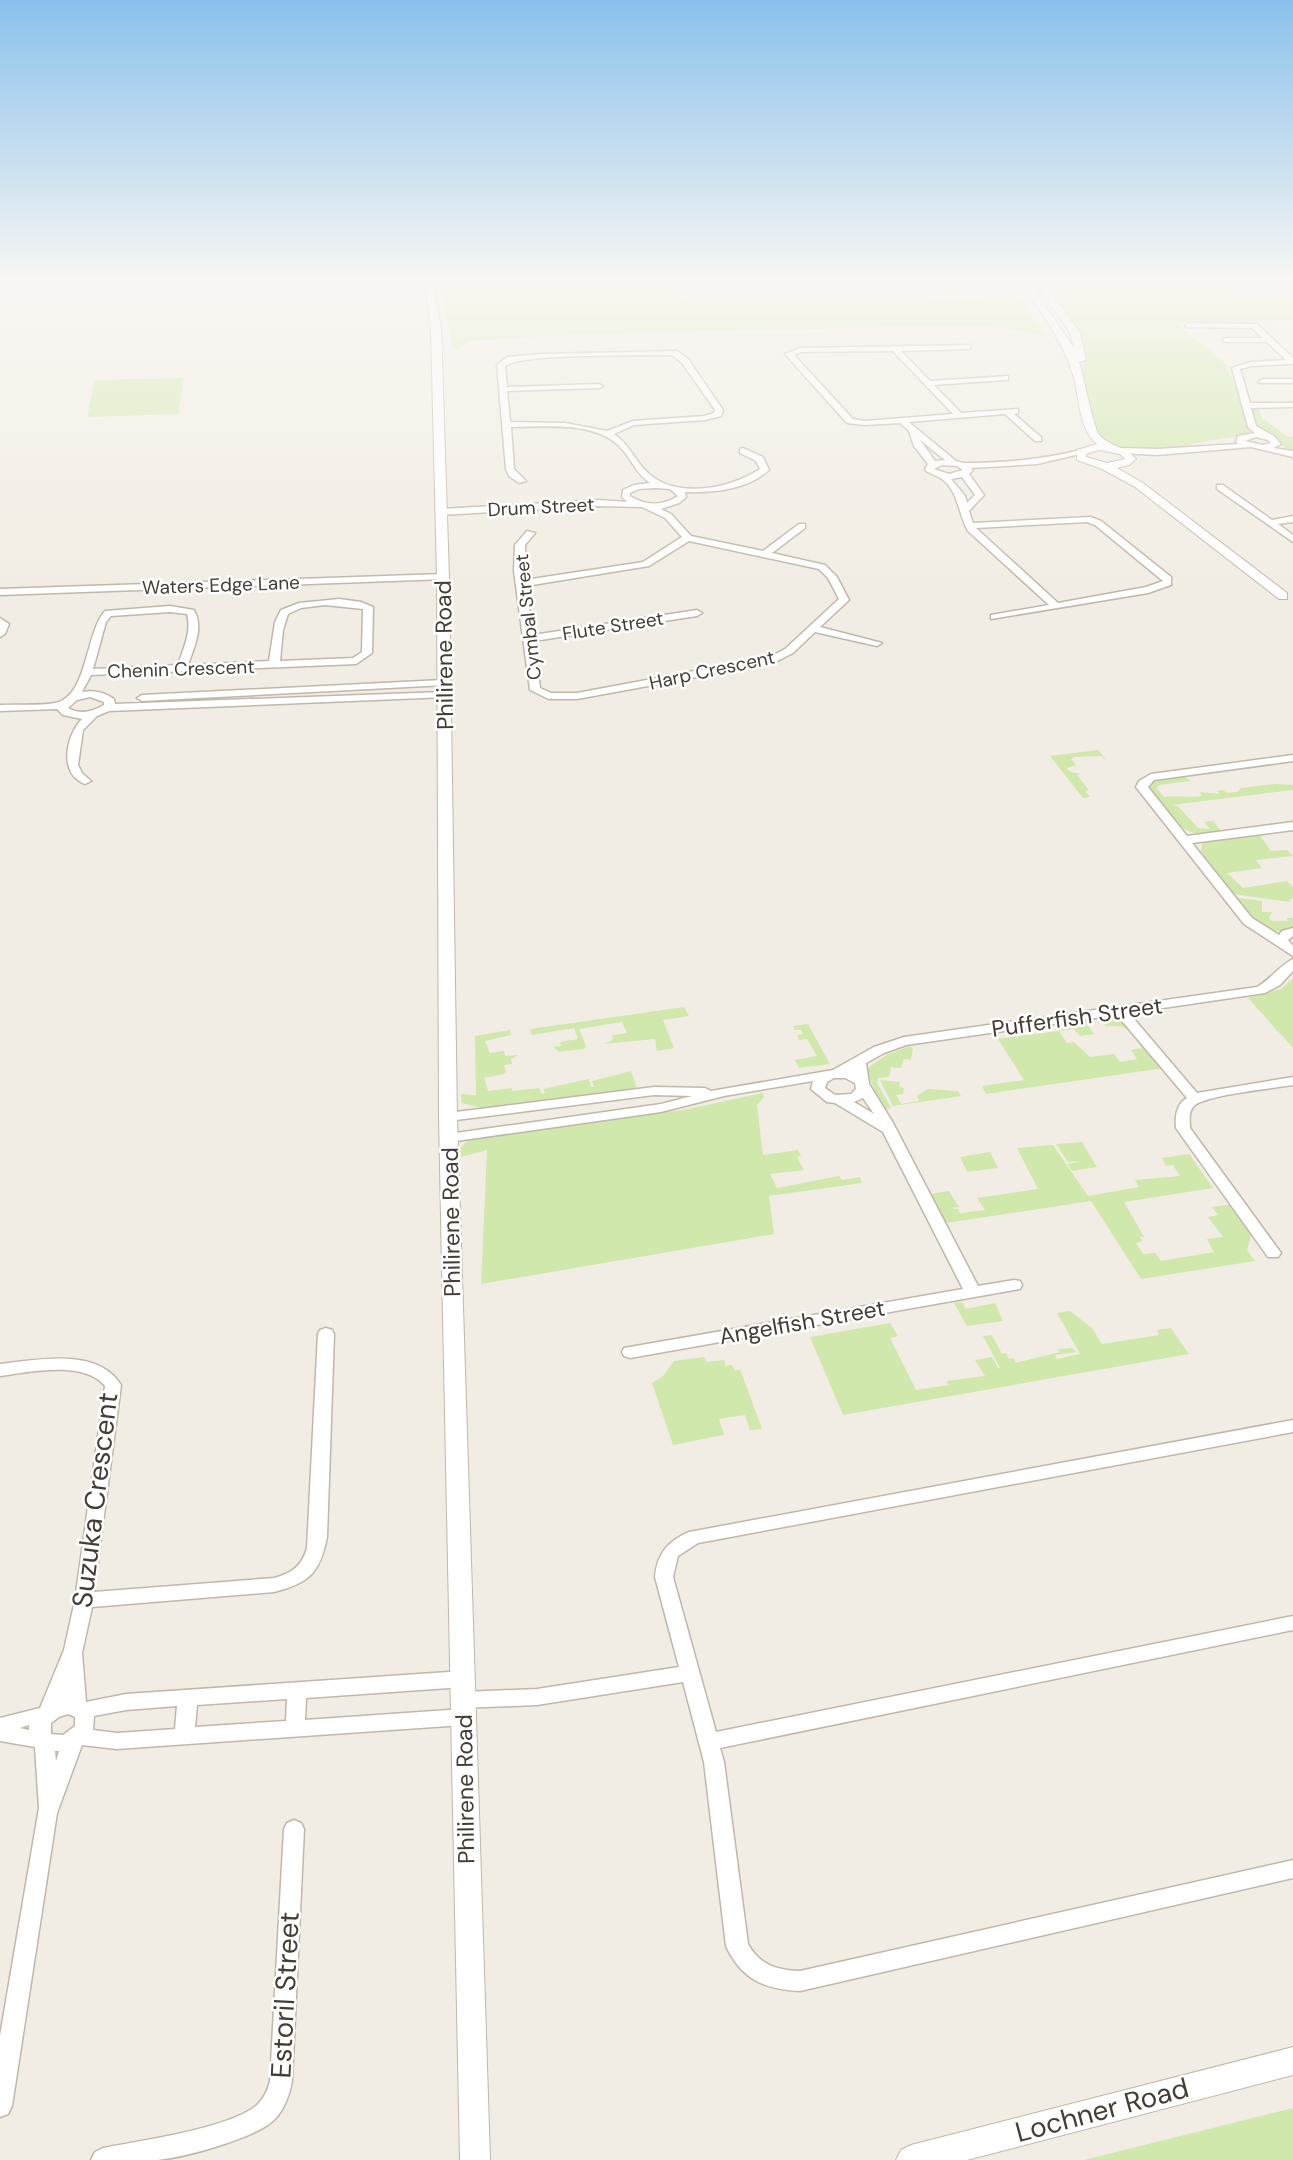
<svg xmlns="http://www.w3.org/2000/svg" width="1293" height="2160" font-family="'DM Sans',sans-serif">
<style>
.green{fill:#d0e8ab}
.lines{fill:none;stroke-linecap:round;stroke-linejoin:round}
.minor-casing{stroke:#c1b7a9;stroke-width:3}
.tertiary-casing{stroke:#c1b7a9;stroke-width:2}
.minor{fill:#fff;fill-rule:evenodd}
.tertiary{fill:#fff;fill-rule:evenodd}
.labels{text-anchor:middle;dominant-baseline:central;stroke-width:5;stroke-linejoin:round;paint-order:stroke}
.far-street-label{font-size:19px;fill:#453d34;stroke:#fff}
.street-label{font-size:23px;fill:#453d34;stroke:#fff}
.near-street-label{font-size:28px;fill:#453d34;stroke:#fff}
</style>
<rect width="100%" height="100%" fill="#f2ede4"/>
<!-- green -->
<path class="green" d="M440 285H676L692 304 922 303 1015 293 1046 336C974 318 895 328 822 329 705 331 587 331 471 341L453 351Z
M1042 285H1253L1234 295H1293V320L1176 323 1226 364 1245 406H1258L1262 418 1288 437H1293V453L1253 426 1246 436 1211 440 1157 452 1108 447 1096 438 1079 376C1097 340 1062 312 1042 285Z
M184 378 178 414 87 417 95 380Z
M1098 750 1107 760 1101 756 1074 757 1071 759 1076 765 1067 768 1070 772 1081 774 1077 775 1089 790 1085 791 1090 797 1083 798 1050 756Z
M1182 775 1191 781 1159 785 1157 788 1164 797C1178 795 1189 798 1202 796L1200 792 1220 794 1217 791 1223 790 1227 793 1237 792 1241 788 1275 784 1293 785V790L1171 805 1178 806 1198 828 1210 829 1204 822 1213 821 1221 831C1186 844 1168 816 1150 789L1151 782 1155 780Z
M1259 834 1271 851 1287 850 1293 856 1256 860 1262 868 1227 873 1243 888 1287 881 1293 887V899H1290V902L1233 894 1201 851 1202 844 1206 841Z
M1237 898 1262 901V912H1272L1269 918 1272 921H1289L1286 918H1293V931C1266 936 1253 917 1237 898Z
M1293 978V1048L1248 998 1281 989Z
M684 1007 689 1016 663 1020 674 1048 657 1051 655 1039 604 1044 613 1040 612 1035 627 1033 622 1022 579 1029 586 1046 584 1049 559 1052 553 1047 561 1046 560 1042 578 1039 574 1028 532 1035 530 1029Z
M1110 1018 1131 1026 1164 1068 986 1094 982 1086 1024 1080 998 1039 1058 1031 1055 1025 1085 1021 1094 1034 1080 1036 1074 1029 1059 1031 1067 1043 1074 1042 1090 1057 1114 1054 1120 1062 1137 1059 1131 1050 1142 1048C1130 1031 1128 1024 1106 1026L1099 1019Z
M808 1024 830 1064 799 1068 795 1060 817 1056 807 1039 799 1040 797 1035 803 1034 801 1030H795L793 1026Z
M510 1030 511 1035 485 1041 490 1053 504 1051 505 1056 518 1055 511 1059 512 1064 504 1065 506 1072 504 1074 484 1078 488 1091 511 1088 513 1091 539 1088 542 1094 545 1093 543 1089 589 1079 591 1087H594L592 1081 631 1071 637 1089 481 1108 462 1103 461 1094 476 1095 475 1036Z
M910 1046 913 1049 911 1060 904 1059 901 1068 891 1067 889 1077 878 1078 877 1083 891 1108 884 1109 865 1070 886 1055Z
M880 1080 900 1082 899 1087 904 1088 903 1094 896 1095 901 1104 919 1101 917 1096 928 1089 958 1091 961 1096 893 1106Z
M763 1093 764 1097 757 1105 763 1155 798 1150 801 1156 797 1157 804 1170 770 1174 777 1188 839 1176 842 1180 860 1177 862 1183 769 1196 774 1234 481 1284 487 1150 461 1157 460 1148 469 1139 683 1110Z
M1082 1142 1097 1167 1072 1171 1068 1164 1082 1161 1068 1162 1056 1144Z
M1053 1145 1088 1196 1139 1187 1135 1180 1180 1176 1173 1165 1166 1166 1162 1158 1189 1154 1213 1188 1124 1202 1144 1237H1140L1142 1241 1136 1243 1143 1254 1155 1253 1161 1261 1214 1252 1207 1239 1223 1237 1208 1217 1218 1215 1212 1207 1233 1204 1252 1231 1247 1250 1255 1261 1141 1279 1091 1201 946 1223 931 1194 949 1191 959 1207 948 1208 958 1209 960 1213 985 1210 977 1198 1038 1189 1017 1148Z
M990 1152 998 1168 967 1172 960 1157Z
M962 1302 966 1309 995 1303 1003 1321 967 1326 954 1303Z
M1070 1311 1092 1328 1102 1344 1159 1335 1157 1330 1171 1328 1189 1354 843 1415 810 1337 890 1323 898 1336 890 1338 916 1390 948 1385 947 1381 985 1376 975 1360 992 1357 998 1368H1000L983 1336 992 1335 1002 1354 1006 1353 1009 1359 1014 1358 1015 1363 1060 1352 1058 1349 1072 1348 1076 1352 1055 1355 1057 1359 1080 1354 1057 1313Z
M704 1357 707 1362 724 1360 726 1366 732 1365 735 1371 740 1369 762 1429 750 1430 745 1415 719 1419 724 1435 673 1445 652 1383 663 1376 674 1361Z
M1293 2108V2160H1084Z"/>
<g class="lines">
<defs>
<path id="minor" d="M738 285H811L808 287H741Z
M1293 285V292L1289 291 1290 285Z
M1189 323 1257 324 1293 358V364L1251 366 1240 369 1250 403H1293V407L1251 408 1256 426 1274 436 1281 444 1273 448 1293 451V457L1251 447 1157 455 1120 453V449L1123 448 1157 449 1238 444 1236 442 1238 436 1255 433 1248 427 1232 368 1251 362 1286 360 1267 342H1226L1222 340 1226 338H1262L1252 328 1186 327 1185 325ZM1256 437 1268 440 1271 443 1263 445 1245 441Z
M970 345V349H967L901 351 930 381 1008 376V380H1005L934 385 961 413 1018 409V413L1014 414 1041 437V441H1035L1005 414 909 422 911 424 956 461 963 463C1003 463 1041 460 1080 450L1084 453 1037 464 971 468 973 470 969 474 984 495 969 511 973 523 1091 517 1101 521 1171 577V585L1148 593 991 619V615L1049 605 968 531C958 514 959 492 942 479 937 476 931 474 926 471L925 469 928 464 914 446 909 431 900 423 865 425 847 423 785 354 800 348ZM893 351 953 414 865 421 853 419 794 355 801 352ZM920 440 945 460 935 461ZM942 465 957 466 963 470 949 474 934 469ZM962 477 975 495 967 503 965 496 951 479ZM1087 522 1095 525 1163 581 1146 587 1058 603 976 528Z
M677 351 688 359 723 410 721 416 705 420 634 425 614 434C629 444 634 459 646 471 674 500 730 489 760 469L756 461 740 453V449L743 448 763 457 769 470C747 490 714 493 685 492L686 497 679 503 661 509 671 514 691 536 763 551 799 524H805V528L772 553 825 565 837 577 849 600 820 627 882 643 877 646 815 632 793 653 773 663 577 699H549L530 690 514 571 515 545 527 531 535 533 525 545V580L643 562 682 537 665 518 642 507 599 506 441 515 437 512 441 509 599 500 627 502 622 497 623 490 634 485 650 483C635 473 631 457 618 445 592 421 543 427 511 427L514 469 526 481 519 483 509 476 506 469 497 365 507 357 541 354ZM672 355 682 363 715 410 714 413 704 416 633 421 607 431 565 423 510 422 507 391 599 388 603 386 599 384 507 387 505 366C524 353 642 356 672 355ZM655 488 670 489 678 496C663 506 646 506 630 496V493L639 489ZM689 541 819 569 828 578 839 599 785 649 770 657 577 693H551L540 688 534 641 697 616 702 613 697 610 533 635 526 586 649 566Z
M1263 379H1293V383H1260L1259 381Z
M1217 485H1223L1272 520 1293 516V522L1278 524 1293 535V542L1217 489Z
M443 574 446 575V579L0 595V589Z
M339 599 361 602 373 607 372 653 356 664 91 675 82 692C94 690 104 692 114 699L115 704 443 692 447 693V697L109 711 97 716 83 730 78 765 82 773 91 781 85 784C58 774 66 735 82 719L63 715 57 709 0 711V705C18 704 37 706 55 703 88 697 85 633 105 611L170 606 194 610C204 628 194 647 188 665L269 661 275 622 281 610 299 603ZM325 605 363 609 362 652 353 658 280 661 283 630 288 614 301 608ZM170 612 187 614C192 632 183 649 178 665L93 669 106 622 111 616ZM90 697 104 702V705C92 712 80 715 68 708L77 700Z
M0 618 9 624 5 634 0 637Z
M442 680 446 681V685L142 701 137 698 142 695Z
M1293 755V761L1154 780 1148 787 1187 836 1293 822V830L1192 843 1252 918 1279 935 1282 931 1293 928V936L1288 940 1293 946V956L1244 924 1136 787 1139 781 1151 774Z
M1293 959V971L1280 985 1265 993 1129 1013 1197 1093 1293 1077V1085C1275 1088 1204 1095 1194 1106 1188 1112 1190 1120 1190 1128L1281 1253 1278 1257H1268L1176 1128C1175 1117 1176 1104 1187 1098L1117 1015 906 1045 884 1053 866 1063 869 1084 893 1123 978 1286 1014 1280 1020 1281 1022 1285 1020 1289 1014 1290 630 1358 624 1356 622 1352 624 1348 963 1289 883 1132 835 1103 827 1102 811 1089 813 1081 724 1096 661 1112 449 1142 442 1138 449 1134 661 1104 692 1096 654 1095 448 1121 443 1120 441 1117 443 1114 448 1113 654 1087 705 1088 711 1091 833 1070 874 1047 904 1037 1257 987C1271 979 1280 965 1293 959ZM834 1078H845L855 1083 856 1089 851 1094 835 1095 825 1088 827 1082ZM863 1098 874 1114 854 1102Z
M326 1328 332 1330 334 1334 327 1537C320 1573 309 1583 274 1592L92 1607 82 1653 86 1702 126 1694 463 1671 470 1673 473 1679 470 1685 463 1687 306 1698 305 1720 463 1709 470 1711 473 1717 470 1723 463 1725 117 1749 82 1745 57 1813 12 2106 8 2114 0 2117V2036L39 1808 35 1747 0 1741V1718L40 1708 64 1650 75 1600 105 1386C84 1360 29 1372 0 1376V1364C38 1360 97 1347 121 1385L94 1592 274 1578C292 1573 302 1566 307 1548L318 1334 320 1330ZM287 1699 286 1721 195 1727 197 1705ZM177 1706 175 1729 117 1733 93 1730 94 1716 126 1710ZM68 1714 75 1717V1726L63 1735 51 1734V1723L59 1717ZM29 1725V1730L20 1728ZM55 1751H59L56 1761Z
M1293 1420V1432L698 1543 678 1556 673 1577 716 1732 1293 1616V1630L720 1748 724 1762 748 1944C760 1965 776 1970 800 1971L1293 1860V1878L800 1991C764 1989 742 1980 726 1946L704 1762 683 1682 537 1705 463 1708 456 1706 453 1700 456 1694 463 1692 537 1689 679 1667 655 1577C657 1554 668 1541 689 1532Z
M294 1820 301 1823 304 1829 292 2081C290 2094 284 2110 274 2120 256 2138 183 2158 157 2160 135 2160 113 2160 91 2160L95 2152 103 2148C140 2141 231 2128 257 2105 264 2098 268 2090 270 2081L284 1829 287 1823Z"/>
<path id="tertiary" d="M425 285H433L441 328 449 577 457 1117 490 2160H460L439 1117 437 577 431 328Z
M1023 285H1031L1074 348 1070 333 1038 285H1046L1080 333 1086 360 1079 362C1084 376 1093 429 1100 436 1112 447 1126 447 1136 459L1129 465 1117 468 1143 483 1287 593V599H1279L1135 487 1102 469 1077 460V450L1097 444C1078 429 1080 397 1073 375 1063 341 1042 314 1023 285ZM1099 450 1120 454 1125 459 1107 463 1086 457V454Z
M1293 2047V2075L967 2160H896L901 2150 911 2145Z"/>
</defs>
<!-- minor casing -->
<use href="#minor" class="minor-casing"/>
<!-- tertiary casing -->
<use href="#tertiary" class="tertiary-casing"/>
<!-- minor -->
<use href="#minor" class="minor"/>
<!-- tertiary -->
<use href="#tertiary" class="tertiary"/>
</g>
<!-- sky -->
<linearGradient id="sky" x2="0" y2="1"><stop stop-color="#8ac1ec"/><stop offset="0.48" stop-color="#f9f7f3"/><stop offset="1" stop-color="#f9f7f3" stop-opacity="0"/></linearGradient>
<rect width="1293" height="588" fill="url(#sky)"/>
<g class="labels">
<!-- far-street labels -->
<g class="far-street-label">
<text transform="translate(541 507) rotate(-3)">Drum Street</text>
<text transform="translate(221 585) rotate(-2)">Waters Edge Lane</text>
<text transform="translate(528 617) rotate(-96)">Cymbal Street</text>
<text transform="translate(613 626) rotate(-9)">Flute Street</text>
<text transform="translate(181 669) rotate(-2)">Chenin Crescent</text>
<text transform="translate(712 670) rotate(-12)">Harp Crescent</text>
</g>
<!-- street labels -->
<g class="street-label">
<text transform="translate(444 655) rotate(-91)">Philirene Road</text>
<text transform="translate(1077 1017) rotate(-8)">Pufferfish Street</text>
<text transform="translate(451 1222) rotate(-91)">Philirene Road</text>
<text transform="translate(802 1322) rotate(-10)">Angelfish Street</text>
<text transform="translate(465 1789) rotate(-91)">Philirene Road</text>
</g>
<!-- near-street labels -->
<g class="near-street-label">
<text transform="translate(95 1500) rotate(-83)">Suzuka Crescent</text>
<text transform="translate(285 1995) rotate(-87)">Estoril Street</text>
<text transform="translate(1102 2110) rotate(-15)">Lochner Road</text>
</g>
</g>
</svg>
